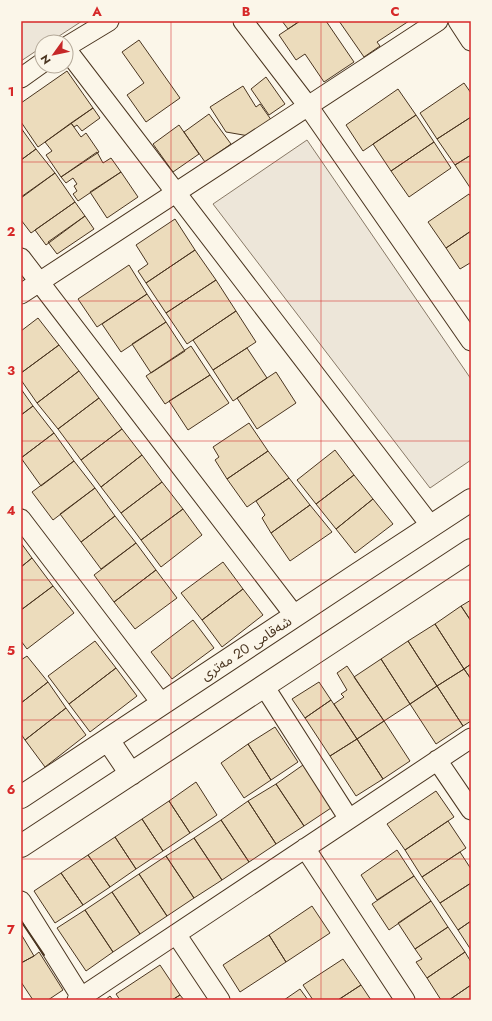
<svg xmlns="http://www.w3.org/2000/svg" width="492" height="1021" font-family="Jost,'Noto Sans Arabic',sans-serif">
<style>
.green{fill:#ede6d9;stroke:#887966}
.building{fill:#ecdcbc;stroke:#4a3520}
.lines{fill:none;stroke-linecap:round;stroke-linejoin:round}
.minor-casing{stroke:#4a3520;stroke-width:21}
.primary-casing{stroke:#4a3520;stroke-width:24}
.minor{stroke:#fbf6e9;stroke-width:19}
.primary{stroke:#fbf6e9;stroke-width:22}
.wall{stroke:#4a3520;stroke-width:2}
.grid{fill:none;stroke:#d62828;stroke-width:1;stroke-opacity:0.55}
.labels{text-anchor:middle;dominant-baseline:central;stroke-width:3;stroke-linejoin:round;paint-order:stroke}
.street-label{font-size:14px;fill:#4a3520;stroke:#fbf6e9}
.neatline{fill:none;stroke:#d62828;stroke-width:1.5}
.grid-label{font-size:13px;text-anchor:middle;font-weight:bold;fill:#d62828}
</style>
<rect width="100%" height="100%" fill="#fbf6e9"/>
<!-- green -->
<path class="green" d="M21 21H82L50 42H42V47L21 61Z
M307 140 471 379V460L430 488 213 204Z"/>
<!-- building -->
<path class="building" d="M282 21H300L288 29Z
M300 21H326L354 62 324 82 305 54 296 60 279 35Z
M339 21H409L377 42 380 46 364 57Z
M139 40 180 98 146 122 127 95 144 83 122 52Z
M67 71 93 108 38 147 21 122V103Z
M266 77 285 104 269 115 251 89Z
M464 83 471 93V117L437 139 420 113Z
M243 86 256 107 260 104 272 121 249 136 226 132 210 107Z
M398 89 416 115 363 151 346 125Z
M93 108 100 118 82 131 77 125 74 127 71 123Z
M209 114 231 144 205 162 184 132Z
M416 115 434 142 391 171 373 144Z
M471 117V155L455 165 437 139Z
M71 123 81 137 86 133 99 152 61 177 46 155 52 151 45 142Z
M179 125 199 154 173 172 153 144Z
M21 128 36 149 21 160Z
M434 142 451 168 409 197 391 171Z
M36 149 55 173 21 198V160Z
M97 152 103 163 111 158 121 172 78 201 73 194 77 191 74 186 77 184 73 178 66 183 61 177Z
M471 155V189L455 165Z
M121 172 138 197 107 218 90 192Z
M55 173 75 202 31 233 21 220V197Z
M469 194 471 197V231L446 248 428 222Z
M75 202 85 216 46 245 35 230Z
M85 216 94 229 57 254 48 242Z
M175 219 195 250 146 283 138 271 148 264 136 245Z
M471 231V264L470 263 460 269 446 248Z
M195 250 216 280 166 313 146 283Z
M129 265 147 294 97 327 78 299Z
M216 280 236 311 187 344 166 313Z
M147 294 166 322 121 352 102 324Z
M236 311 256 342 213 370 193 340Z
M38 318 59 345 21 373V331Z
M166 322 185 351 151 373 132 344Z
M59 345 79 371 37 403 21 380V373Z
M191 346 210 375 165 404 146 376Z
M247 348 267 378 233 401 213 370Z
M79 371 99 398 58 429 37 403Z
M276 372 296 403 257 429 237 398Z
M210 375 229 403 188 430 169 401Z
M21 389 33 406 21 415Z
M99 398 122 429 81 460 58 429Z
M33 406 54 433 21 458V415Z
M249 423 268 451 227 479 215 460 219 457 213 447Z
M122 429 142 455 101 487 81 460Z
M54 433 74 461 41 486 21 458Z
M335 450 354 475 316 504 297 480Z
M268 451 289 478 247 507 227 479Z
M142 455 162 482 121 513 101 487Z
M74 461 95 488 53 520 32 492Z
M354 475 373 499 336 529 316 504Z
M289 478 310 505 271 533 262 518 265 515 256 501Z
M162 482 183 509 141 540 121 513Z
M95 488 115 516 81 542 60 514Z
M373 499 393 524 355 553 336 529Z
M310 505 332 532 290 561 271 533Z
M183 509 202 535 161 567 141 540Z
M115 516 136 543 101 569 81 542Z
M21 543 32 558 21 567Z
M136 543 156 570 114 602 94 575Z
M32 558 53 586 21 610V567Z
M223 562 243 589 202 620 181 593Z
M156 570 177 598 135 629 114 602Z
M53 586 74 613 27 649 21 641V610Z
M243 589 263 615 222 647 202 620Z
M471 600V621L461 606Z
M461 606 471 621V664L464 669 435 624Z
M193 620 214 648 172 679 151 652Z
M435 624 464 669 437 686 408 641Z
M95 641 116 668 69 704 48 676Z
M408 641 437 686 410 704 381 659Z
M27 656 48 682 21 703V660Z
M381 659 410 704 384 721 354 677Z
M471 664V679L464 669Z
M347 666 384 721 357 739 334 704 344 697 341 694 347 690 337 673Z
M116 668 137 696 90 732 69 704Z
M464 669 471 679V721L463 726 437 686Z
M48 682 66 708 25 740 21 734V703Z
M319 682 331 700 305 718 292 699Z
M437 686 463 726 436 744 410 704Z
M331 700 357 739 330 756 305 718Z
M66 708 86 735 45 767 25 740Z
M384 721 410 761 383 779 357 739Z
M275 727 298 762 271 780 248 744Z
M357 739 383 779 356 796 330 756Z
M248 744 271 780 244 798 221 763Z
M303 765 331 808 304 826 276 784Z
M196 782 217 815 190 833 169 801Z
M276 784 304 826 276 844 248 801Z
M436 791 454 817 405 850 387 824Z
M169 801 190 833 163 851 142 819Z
M248 801 276 844 249 862 221 820Z
M142 819 163 851 136 869 115 837Z
M221 820 249 862 222 880 194 838Z
M448 821 466 848 422 877 405 850Z
M115 837 136 869 110 887 88 855Z
M194 838 222 880 194 898 166 856Z
M397 850 414 876 377 900 361 875Z
M460 852 471 869V883L440 903 422 877Z
M88 855 110 887 83 905 61 873Z
M166 856 194 898 167 916 139 874Z
M61 873 83 905 55 923 34 891Z
M139 874 167 916 140 934 112 892Z
M414 876 431 901 389 930 372 904Z
M471 883V921L458 930 440 903Z
M112 892 140 934 113 952 85 910Z
M431 901 448 927 415 949 398 923Z
M312 906 330 933 286 962 269 935Z
M85 910 113 952 86 971 57 928Z
M471 921V950L458 930Z
M448 927 465 952 427 978 416 962 422 959 415 949Z
M21 934 34 956 21 963Z
M269 935 286 962 240 992 223 965Z
M39 952 63 990 48 1000H33L21 982V963L34 956Z
M465 952 471 962V985L449 1000H441L427 978Z
M343 959 361 985 338 1000H313L303 985Z
M160 965 180 995 172 1000H120L116 994Z
M361 985 371 1000H338Z
M471 985V1000H449Z
M300 989 308 1000H284Z
M180 995 184 1000H172Z
M110 996 113 1000H105Z"/>
<g class="lines">
<defs>
<path id="minor" d="M243 21 308 106 471 341
M458 21 471 41
M66 47 109 21
M66 49 431 526
M21 78 42 63
M21 258 295 616
M21 294 438 21
M21 519 162 704
M264 686 349 819
M437 760 471 810
M305 848 405 1000
M21 901 81 997
M176 934 220 1000
M77 1000 471 738"/>
<path id="primary" d="M108 740 131 774
M21 797 358 574 471 500
M21 846 471 550"/>
</defs>
<!-- minor casing -->
<use href="#minor" class="minor-casing"/>
<!-- primary casing -->
<use href="#primary" class="primary-casing"/>
<!-- minor -->
<use href="#minor" class="minor"/>
<!-- primary -->
<use href="#primary" class="primary"/>
<!-- wall -->
<path class="wall" d="M21 921 44 955"/>
</g>
<!-- grid -->
<path class="grid" d="M171 21V1000M321 21V1000M21 162H471M21 301H471M21 441H471M21 580H471M21 720H471M21 859H471"/>
<g class="labels">
<!-- street labels -->
<g class="street-label">
<text transform="translate(246 648) rotate(-33)">شەقامی 20 مەتری</text>
</g>
</g>
<!-- border -->
<rect width="492" height="1021" fill="none" stroke="#fbf6e9" stroke-width="44"/>
<!-- north arrow -->
<g transform="translate(54 54) rotate(237)"><circle r="19" fill="#fbf6e9" stroke="#b4a999"/>
<path d="M0-3L7 15L0 10L-7 15Z" fill="#c62828"/>
<text y="-6" font-size="11" font-weight="bold" text-anchor="middle" fill="#4a3520">N</text>
</g>
<rect x="22" y="22" width="448" height="977" class="neatline"/>
<g class="grid-label">
<text x="97" y="16">A</text>
<text x="246" y="16">B</text>
<text x="395" y="16">C</text>
<text x="11" y="96">1</text>
<text x="11" y="236">2</text>
<text x="11" y="375">3</text>
<text x="11" y="515">4</text>
<text x="11" y="655">5</text>
<text x="11" y="794">6</text>
<text x="11" y="934">7</text>
</g>
</svg>
